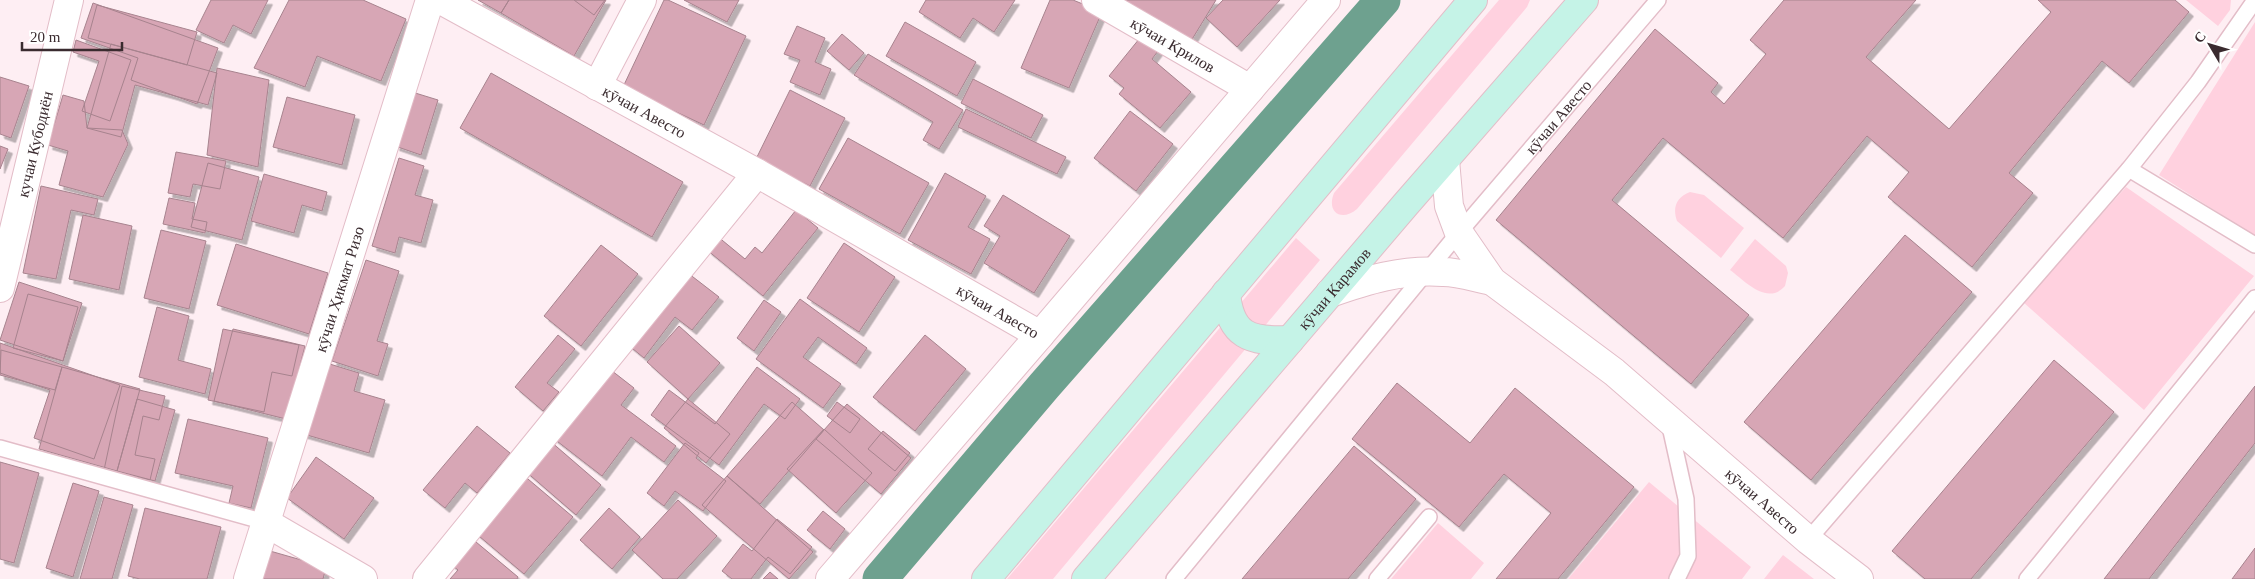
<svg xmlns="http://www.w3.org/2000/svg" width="2255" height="579" font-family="Georgia,serif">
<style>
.green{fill:#ffd1df}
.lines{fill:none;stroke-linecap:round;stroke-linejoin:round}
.canal{stroke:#6ea18f;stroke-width:35}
.building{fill:#d7a6b5;stroke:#a7838e;filter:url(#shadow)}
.lane-casing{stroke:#e3bdc8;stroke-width:18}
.street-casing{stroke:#e3bdc8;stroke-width:30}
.secondary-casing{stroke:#e3bdc8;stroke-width:30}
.lane{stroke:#fff;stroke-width:15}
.street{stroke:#fff;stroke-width:28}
.secondary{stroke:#c5f3e7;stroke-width:28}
.labels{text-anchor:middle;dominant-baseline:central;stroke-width:4.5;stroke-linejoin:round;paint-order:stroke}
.street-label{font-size:16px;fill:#3a2b2f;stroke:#fff}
</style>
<defs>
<filter id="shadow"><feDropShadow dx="4.5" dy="4.5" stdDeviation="0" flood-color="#0004"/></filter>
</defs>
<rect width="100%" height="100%" fill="#feeef3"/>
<!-- green -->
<path class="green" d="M1499 0H1530L1527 7 1357 209C1342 222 1326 213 1334 193Z
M2186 0H2231L2230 10 2218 26Z
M2255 22V236L2159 175Z
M2126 187 2254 276 2144 410 2023 302Z
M1690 192 1704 195 1744 228 1721 258 1677 221C1672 207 1677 197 1690 192Z
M1296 238 1320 260 1053 579H1007Z
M1755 239 1786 266 1788 273 1785 286C1767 306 1745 281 1730 270Z
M1649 482 1751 567 1742 579H1568Z
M1438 523 1484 563 1471 579H1391Z
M1783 555 1814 579H1764Z"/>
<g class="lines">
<!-- canal -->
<path class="canal" d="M880 579 1044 386 1383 0"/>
</g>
<!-- building -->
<path class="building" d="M211 0H268L251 34 233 25 224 43 196 30Z
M289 0H363L406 19 381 81 317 56 305 87 254 68Z
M478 0H509L501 13Z
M509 0H606L574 56 501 13Z
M574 0H605L594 15Z
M664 0H668L746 36 704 125 623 87Z
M684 0H739L727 22Z
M926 0H1015L994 32 973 18 960 38 919 12Z
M1050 0H1073L1102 12 1069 88 1021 68Z
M1124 0H1216L1191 41Z
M1223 0H1280L1237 47 1206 18Z
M1784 0H1916L1866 57 1949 129 2051 12 2038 0H2175L2189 12 2129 83 2102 61 2009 173 2033 193 1972 267 1888 197 1909 172 1867 136 1783 238 1663 138 1612 200 1749 315 1691 384 1496 220 1655 29 1718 83 1711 92 1724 104 1766 54 1750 40Z
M93 3 218 48 197 104 131 80 138 58 81 38Z
M97 5 197 32 187 65 88 38Z
M905 22 976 62 957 96 886 56Z
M797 26 825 38 815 62 831 69 820 95 790 82 800 60 784 54Z
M1144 33 1161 47 1152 59 1191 92 1160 128 1119 94 1124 88 1109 76Z
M842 34 864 53 849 70 827 51Z
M76 40 131 60 110 121 82 111 99 61 73 52Z
M111 44 217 73 208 105 135 85 121 137 87 128Z
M868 54 963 110 939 149 923 140 933 122 854 75Z
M217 68 269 80 258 167 207 155Z
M491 73 683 182 652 237 460 128Z
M0 77 29 86 11 138 0 134Z
M973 79 1043 115 1031 138 961 103Z
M790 90 845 118 810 186 756 159Z
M412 92 438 100 421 155 395 146Z
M63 95 84 101 87 128 122 130 128 144 103 197 59 185 68 151 48 145Z
M287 97 355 115 342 165 273 147Z
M966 109 1066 157 1057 174 958 127Z
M1130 111 1173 144 1136 191 1094 158Z
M848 138 929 183 900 234 819 189Z
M0 146 8 149 0 169Z
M176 152 226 161 220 189 193 184 190 197 168 193Z
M399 158 424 166 415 195 433 200 421 243 399 237 395 253 372 246Z
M208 163 259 177 242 240 191 227Z
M945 173 986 196 968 227 990 239 971 274 908 240Z
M264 174 327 192 322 211 302 205 294 233 251 221Z
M41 186 98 199 94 215 71 210 56 279 23 273Z
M1003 195 1070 236 1034 293 984 263 1000 236 984 226Z
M169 198 195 203 192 219 207 222 205 233 163 224Z
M796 210 818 228 763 296 707 250 717 236 745 259 755 247 762 253Z
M83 215 132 226 119 290 69 279Z
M161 230 206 241 189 309 144 298Z
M1905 235 1972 292 1811 480 1744 422Z
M844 243 895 277 859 332 807 298Z
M236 244 328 273 309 334 217 305Z
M601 245 638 274 581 346 544 316Z
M366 260 399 271 377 341 388 344 378 376 332 361Z
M684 270 719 297 692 330 675 317 644 358 627 344Z
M19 282 82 303 63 361 0 340Z
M28 294 78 307 63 361 13 348Z
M800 299 867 348 856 364 818 337 803 357 841 384 823 408 756 359Z
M764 300 781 312 754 351 737 338Z
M157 307 189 316 178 360 211 369 205 394 139 377Z
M679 326 720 363 688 399 647 362Z
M223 329 299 345 292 376 272 372 264 412 208 400Z
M233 329 305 346 286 419 214 401Z
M558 335 575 349 547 383 559 392 543 411 515 387Z
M925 335 966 369 915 431 873 397Z
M0 343 120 385 94 459 34 438 50 390 0 373Z
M1 350 62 367 55 390 0 375Z
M2054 360 2114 412 1971 579H1925L1892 551Z
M320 361 359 373 354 391 385 400 369 453 300 433Z
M62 367 140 389 117 471 39 449Z
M607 367 634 388 621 405 676 446 664 462 631 437 602 476 553 438Z
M757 367 800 399 785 419 764 404 719 465 651 415 669 390 715 424Z
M1397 383 1470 443 1515 388 1634 487 1558 579H1496L1551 513 1504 474 1459 527 1352 439Z
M122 386 165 396 159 420 143 416 135 455 155 459 150 480 104 470Z
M2255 386V443L2149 579H2104Z
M137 399 175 410 155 481 117 471Z
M688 399 730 434 706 463 664 428Z
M792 402 824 430 760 504 727 476Z
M837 402 860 419 850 433 827 416Z
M847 404 911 458 881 494 816 439Z
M188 419 268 438 251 508 229 503 233 486 175 473Z
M477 426 510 453 477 493 465 483 445 508 423 490Z
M824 429 872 473 836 513 787 469Z
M883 431 910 453 895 471 868 449Z
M550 441 601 485 576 515 524 470Z
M685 443 699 453 696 458 726 481 703 511 675 491 664 506 647 493Z
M1354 446 1416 499 1348 579H1242Z
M316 457 374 498 344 539 287 498Z
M0 462 39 473 14 563 0 559Z
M522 474 573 517 524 574 473 531Z
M727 476 813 552 789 579 702 505Z
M73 483 99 491 73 577 46 568Z
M104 497 133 505 112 579H80Z
M678 500 717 536 677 579H663L632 550Z
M145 508 221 527 207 579H140L128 576Z
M609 508 640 537 612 569 580 540Z
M823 511 845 529 830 549 807 530Z
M777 519 812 547 790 574 768 557 751 579H732L722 571 743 544 752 551Z
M470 537 518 577 517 579H450L458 570 448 562Z
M2255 548V579H2232Z
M263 549 326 567 323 579H255Z
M770 572 778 579H763Z"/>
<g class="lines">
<defs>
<g id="lane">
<path d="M2129 169 2255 245"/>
<path d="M1669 422 1686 499 1688 556 1677 579"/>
<path d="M0 448 265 522"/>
<path d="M1808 540 2129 169 2198 82 2255 0"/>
<path id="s1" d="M1174 579 1451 242 1658 0"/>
<path d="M1377 579 1429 517"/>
<path d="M2027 579 2255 298"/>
</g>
<g id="street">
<path id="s2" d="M441 0 757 173 1040 335 1326 0"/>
<path id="s3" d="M1096 0 1250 89"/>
<path d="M597 86 642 0"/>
<path id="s4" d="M1445 160 1449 206 1459 233 1492 281 1614 372 1808 540 1859 579"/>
<path id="s5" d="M0 288 69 0"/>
<path d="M1330 293C1367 280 1402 269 1443 272 1459 272 1476 278 1492 281"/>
<path d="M265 522 363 579"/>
<path id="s6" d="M248 579 430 0"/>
<path d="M427 579 757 173"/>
<path d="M830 579 1040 335"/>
</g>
<g id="secondary">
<path d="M1226 293C1230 336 1250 342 1290 340"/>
<path d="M986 579 1473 0"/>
<path id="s7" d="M1086 579 1406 204 1584 0"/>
</g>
</defs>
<!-- lane casing -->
<use href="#lane" class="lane-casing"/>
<!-- street casing -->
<use href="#street" class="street-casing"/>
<!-- secondary casing -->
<use href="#secondary" class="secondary-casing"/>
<!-- lane -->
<use href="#lane" class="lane"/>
<!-- street -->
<use href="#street" class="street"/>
<!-- secondary -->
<use href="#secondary" class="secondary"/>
</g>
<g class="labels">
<!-- street labels -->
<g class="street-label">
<text stroke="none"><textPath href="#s3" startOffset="89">кӯчаи Крилов</textPath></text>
<text stroke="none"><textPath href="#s2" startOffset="232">кӯчаи Авесто</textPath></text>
<text stroke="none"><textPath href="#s1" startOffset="601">кӯчаи Авесто</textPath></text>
<text stroke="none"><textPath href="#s5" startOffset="148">кучаи Кубодиён</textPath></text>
<text stroke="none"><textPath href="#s7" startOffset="382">кӯчаи Карамов</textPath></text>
<text stroke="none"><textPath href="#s6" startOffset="304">кӯчаи Ҳикмат Ризо</textPath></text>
<text stroke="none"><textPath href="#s2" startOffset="638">кӯчаи Авесто</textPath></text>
<text stroke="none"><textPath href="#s4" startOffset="482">кӯчаи Авесто</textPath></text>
</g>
</g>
<!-- north arrow -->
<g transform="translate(2210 45) rotate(308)" stroke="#ffffff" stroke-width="4" paint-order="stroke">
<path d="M0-4L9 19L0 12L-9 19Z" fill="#3a2b2f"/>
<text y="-8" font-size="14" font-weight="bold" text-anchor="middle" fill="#3a2b2f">С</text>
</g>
<!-- scale -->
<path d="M22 42v8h100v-8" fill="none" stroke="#3a2b2f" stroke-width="2.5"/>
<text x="30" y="42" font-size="15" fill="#3a2b2f" stroke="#ffffff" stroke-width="4" paint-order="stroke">20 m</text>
</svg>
